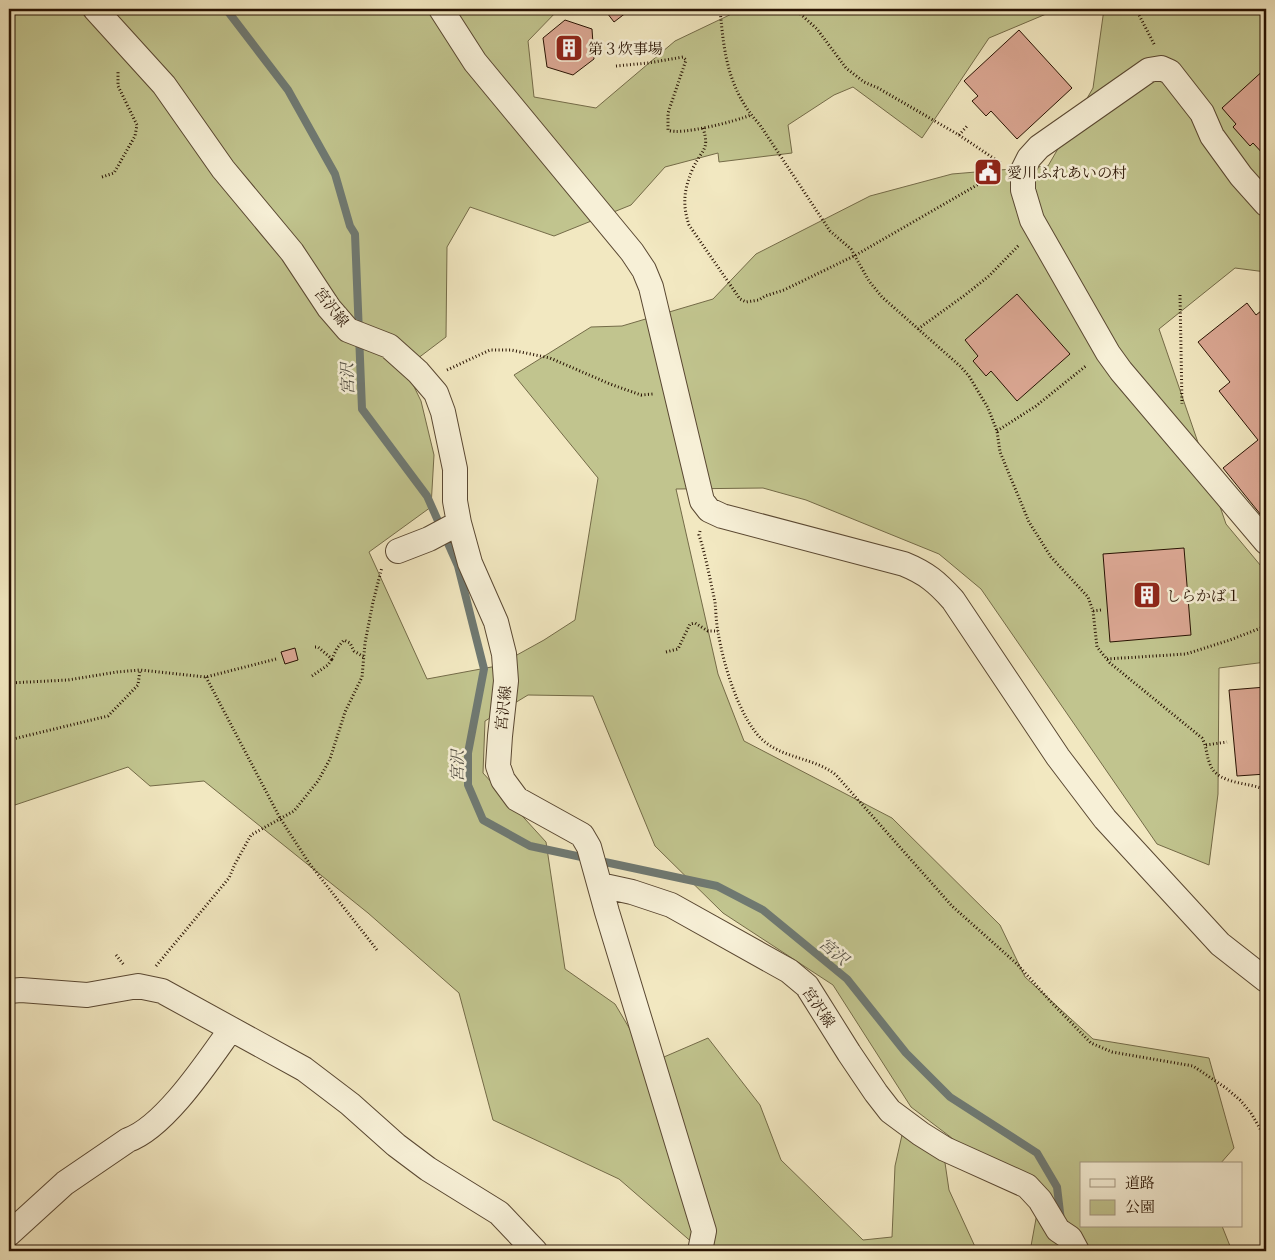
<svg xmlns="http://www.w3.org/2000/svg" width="1275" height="1260" font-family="'Libre Caslon Text','Noto Serif JP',serif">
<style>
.green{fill:#c1c48e;stroke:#746b48}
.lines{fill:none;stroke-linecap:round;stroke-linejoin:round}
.stream{stroke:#6f7972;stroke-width:8}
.building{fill:#dba793;stroke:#281202}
.minor-casing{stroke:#5a4832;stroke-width:26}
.path{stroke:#281202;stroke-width:3;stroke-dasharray:1 2.5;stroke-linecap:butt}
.minor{stroke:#f7f0d7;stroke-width:24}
.labels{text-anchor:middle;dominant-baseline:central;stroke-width:5;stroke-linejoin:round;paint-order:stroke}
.poi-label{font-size:15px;fill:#281202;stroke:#f7f0d7;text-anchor:start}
.street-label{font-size:15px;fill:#281202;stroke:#f7f0d7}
.water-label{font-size:16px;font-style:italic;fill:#524e43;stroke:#f7f0d7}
</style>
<rect width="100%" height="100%" fill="#f2e8c1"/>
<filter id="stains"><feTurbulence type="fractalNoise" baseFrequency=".004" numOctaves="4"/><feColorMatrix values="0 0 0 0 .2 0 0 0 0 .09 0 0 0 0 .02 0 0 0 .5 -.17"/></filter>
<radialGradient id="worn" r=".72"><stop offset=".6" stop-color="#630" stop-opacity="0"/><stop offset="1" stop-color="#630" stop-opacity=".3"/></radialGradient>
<!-- green -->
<path class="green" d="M9 9H559L528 41 534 97 596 108 675 41 742 9H1058L989 38 922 138 853 87 834 95 788 125 792 153 719 162 718 153 665 167 631 205 554 236 470 207 447 247 446 337 405 368 421 401 434 455 431 507 369 552 427 679 497 666 544 640 575 620 598 478 514 375 591 327 622 326 713 299 756 254 870 196 952 174 1048 166 1093 88 1104 9H1266V272L1235 268 1159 329 1226 524 1266 572V662L1219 668 1218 794 1209 865 1157 844 981 589 939 554 806 500 763 488 676 489 718 674 744 741 892 818 1000 925 1025 977 1093 1039 1209 1058 1234 1148 1220 1164H1081V1226H1222L1232 1251H1027L1031 1246 1042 1186 961 1145 911 1107 833 985 723 913 655 846 593 696 528 695 485 721 483 773 546 842 565 969 615 1004 650 1063 708 1038 760 1105 781 1160 863 1240 892 1237 895 1166 902 1135 921 1134 944 1156 949 1190 977 1251H702L619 1179 493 1120 459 993 368 913 204 781 150 786 128 767 9 807Z"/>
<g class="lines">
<!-- stream -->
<path class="stream" d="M226 9 288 90 335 174 350 226 355 234 362 409 427 496 458 566 484 669 468 753V785L483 820 530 846 717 886 763 910 847 979 906 1053 950 1097 1037 1153 1057 1187 1061 1221"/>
</g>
<!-- building -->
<path class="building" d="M604 9H631L614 22Z
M565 20 592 29 594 59 573 75 547 67 543 38Z
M1019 30 1072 88 1017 139 991 111 986 116 972 101 978 96 964 81Z
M1266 68V157L1253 143 1250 146 1233 127 1236 124 1222 108Z
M1017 294 1070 354 1017 401 991 371 986 376 973 361 978 356 965 340Z
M1247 303 1256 315 1266 307V519L1265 520 1223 468 1258 440 1219 391 1230 382 1198 342Z
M1184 548 1191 635 1110 642 1103 554Z
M295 648 298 660 285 664 281 652Z
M1266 687V774L1237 776 1229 690Z"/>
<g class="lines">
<defs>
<path id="minor" d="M95 9 164 85 223 169 292 252 329 308 348 330 389 346 418 372 436 393 443 412 455 469V501L459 523 470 563 496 622 504 654 506 681 500 736 498 766 503 780 517 799 582 835 589 847 607 912 704 1231 700 1251
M441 9 475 62 632 252 644 270 651 287 702 501 709 510 722 516 904 564C926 573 937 582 953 600L1058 757 1105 819 1220 944 1266 980
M1266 204 1241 176 1212 136 1202 113 1170 72 1161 68 1149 70 1039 147 1029 158 1023 170V190L1032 220 1108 353 1121 371 1266 542
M398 551 429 539 459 523
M600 885 632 892 671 905 789 971 807 986 849 1053 876 1093 890 1111 921 1134 945 1149 1027 1186 1040 1200 1058 1230 1070 1238 1077 1251
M9 991 21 990 87 995 138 986 162 991 304 1069 350 1104 396 1145 428 1169 499 1213 535 1251
M9 1234 65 1183 128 1140C165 1127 208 1061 231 1029"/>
</defs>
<!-- minor casing -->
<use href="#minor" class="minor-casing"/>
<!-- path -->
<path class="path" d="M720 9C724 54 728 90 760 125L830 231 851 249 869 281 882 297 960 366 969 376 988 408 997 431 1000 452 1029 522 1051 557 1088 597 1093 611 1097 647 1110 663 1202 738C1207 747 1206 755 1210 764 1217 785 1250 782 1266 790
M795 9 817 29 846 68 864 82 878 88 959 135 1002 164
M1136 9 1155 46
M616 66 648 63 683 57 686 60 668 113V130C680 136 736 121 751 115
M703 128C710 150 702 149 693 168 684 189 682 204 689 225L740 299 746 302 759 300 765 296 784 290 856 255 998 173
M959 135 968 125
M102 177 114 173 135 136 137 125 118 86V72
M1180 295 1182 404
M918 329 965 295 989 276 1019 245
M447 370 490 350H511L550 358 610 384 641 395 653 394
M997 431 1036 406 1087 365
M700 531 699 535C706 557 710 579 715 602 716 611 716 622 718 632 723 663 740 722 765 742 786 759 815 758 836 775L952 906 1017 964 1052 1003 1091 1043 1112 1052 1193 1066 1226 1088 1240 1100 1251 1113 1266 1139
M1093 611 1101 610
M315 647H318L332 659 337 648 344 640 350 643 354 651 364 657
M666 652 678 649 690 624 695 623 708 631H718
M1107 659 1186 654 1230 640 1266 626
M312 676 328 665 332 659
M206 677 280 818 309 863 377 950
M9 683 68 680 117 672 140 670 206 677 276 659
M9 740 108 716 138 685 140 670
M1206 745 1227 742
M116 955 124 965
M156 966 229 878 235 864 251 835 294 811 318 781 330 759 345 712 362 677 365 643 373 602 382 567"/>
<!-- minor -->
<use href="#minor" class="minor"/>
</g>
<!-- icons -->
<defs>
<symbol id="building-square" viewBox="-11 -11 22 22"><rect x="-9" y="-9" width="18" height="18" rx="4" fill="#8f2418" stroke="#f7f0d7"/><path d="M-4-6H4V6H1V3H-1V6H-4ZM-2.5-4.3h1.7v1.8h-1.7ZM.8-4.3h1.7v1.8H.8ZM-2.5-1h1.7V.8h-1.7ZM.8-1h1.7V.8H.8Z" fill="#fff"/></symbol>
<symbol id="civic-square" viewBox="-11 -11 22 22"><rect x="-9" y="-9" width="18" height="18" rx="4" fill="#8f2418" stroke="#f7f0d7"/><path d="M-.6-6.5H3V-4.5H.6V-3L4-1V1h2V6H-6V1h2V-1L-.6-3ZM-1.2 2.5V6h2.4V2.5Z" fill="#fff"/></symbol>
</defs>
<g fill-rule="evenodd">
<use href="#building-square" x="553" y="32" width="32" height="32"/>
<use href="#civic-square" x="972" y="156" width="32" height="32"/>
<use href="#building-square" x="1131" y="579" width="32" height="32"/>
</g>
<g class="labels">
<!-- poi labels -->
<g class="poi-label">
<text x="588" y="48">第３炊事場</text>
<text x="1007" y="172">愛川ふれあいの村</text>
<text x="1166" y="595">しらかば１</text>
</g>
<!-- street labels -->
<g class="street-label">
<text transform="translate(332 307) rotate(52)">宮沢線</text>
<text transform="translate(503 708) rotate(-84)">宮沢線</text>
<text transform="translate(819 1007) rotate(56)">宮沢線</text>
</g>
<!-- water labels -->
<g class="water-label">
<text transform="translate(347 379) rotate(-92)">宮沢</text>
<text transform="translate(457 766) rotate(-90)">宮沢</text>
<text transform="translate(834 951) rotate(40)">宮沢</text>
</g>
</g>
<!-- margin -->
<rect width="1275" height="1260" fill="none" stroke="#f2e8c1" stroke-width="30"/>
<rect x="10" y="10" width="1255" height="1240" fill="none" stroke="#281202" stroke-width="2.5"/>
<rect x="15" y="15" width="1245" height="1230" fill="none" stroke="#281202"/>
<!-- legend -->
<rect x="1080" y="1162" width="162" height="65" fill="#f7f0d7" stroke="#a49782"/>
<rect x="1090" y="1179" width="25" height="8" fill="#f7f0d7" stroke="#a49782"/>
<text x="1125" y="1188" font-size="15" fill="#281202">道路</text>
<rect x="1090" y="1200" width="25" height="15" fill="#c1c48e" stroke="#a49782"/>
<text x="1125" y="1212" font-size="15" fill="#281202">公園</text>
<rect width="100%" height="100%" filter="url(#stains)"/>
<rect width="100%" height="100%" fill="url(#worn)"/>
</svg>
